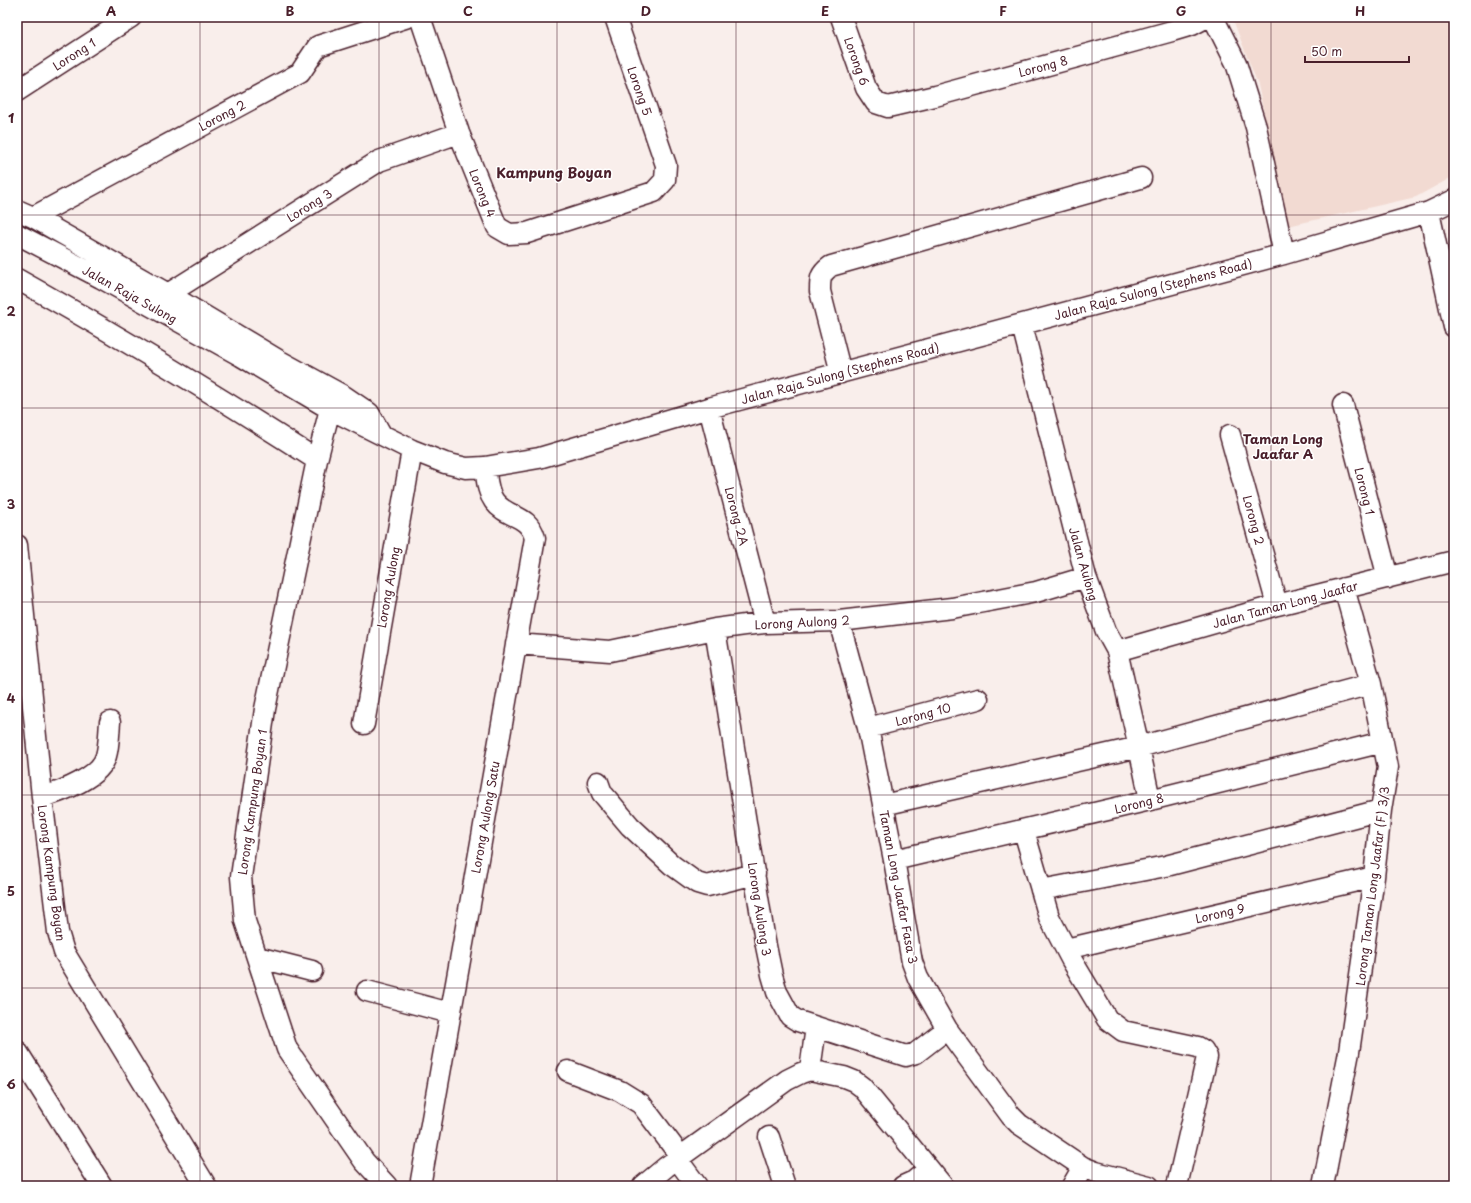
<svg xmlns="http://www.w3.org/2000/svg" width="1471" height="1203" font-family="'Playpen Sans',sans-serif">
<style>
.built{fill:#f2dad2}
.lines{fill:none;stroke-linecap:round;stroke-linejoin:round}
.minor-casing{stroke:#4a1f2b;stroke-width:23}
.minor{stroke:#fff;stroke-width:20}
.grid{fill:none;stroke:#4a1f2b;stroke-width:1;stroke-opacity:0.55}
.labels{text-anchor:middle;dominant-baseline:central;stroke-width:3;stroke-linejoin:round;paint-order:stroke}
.street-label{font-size:12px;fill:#4a1f2b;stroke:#fff}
.neighbourhood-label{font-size:13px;font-weight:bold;fill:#4a1f2b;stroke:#fff}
.quarter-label{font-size:14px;font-weight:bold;fill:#4a1f2b;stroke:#fff}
.neatline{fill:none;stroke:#4a1f2b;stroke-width:1.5}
.grid-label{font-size:13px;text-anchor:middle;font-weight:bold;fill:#4a1f2b}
</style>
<rect width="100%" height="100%" fill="#f9eeeb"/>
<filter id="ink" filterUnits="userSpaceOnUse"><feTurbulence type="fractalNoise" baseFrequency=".025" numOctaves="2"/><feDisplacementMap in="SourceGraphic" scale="8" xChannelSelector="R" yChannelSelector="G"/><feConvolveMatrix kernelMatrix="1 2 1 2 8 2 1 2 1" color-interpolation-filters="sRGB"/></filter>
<g filter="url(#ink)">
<!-- built -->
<path class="built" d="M1232 17H1454V176L1416 197 1288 226 1258 85Z"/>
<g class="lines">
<defs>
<path id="minor" d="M420 17 459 133 497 227 509 234 527 233 654 192 665 180 666 165 615 17
M841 17 866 88 876 103 888 107 935 96 1172 31 1192 25 1207 17
M1213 17 1236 63 1256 127 1284 254
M17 91 131 17
M17 210 33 217 168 294 280 361 344 396 369 413 381 434
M1429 212 1454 327
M33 217 300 73 318 46 408 17
M17 234 101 278 241 356 330 409 412 450 445 463 466 468 485 467 539 458 709 408 1284 254 1429 212 1454 200
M17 279C119 336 219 397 317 460
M168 294 379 161 459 133
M1022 325 1086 577 1106 631 1117 651 1139 747 1150 800
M841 373 820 291C820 278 820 274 831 266L1141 178
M1343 405 1388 578
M709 408 765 623
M330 409 317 460 265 709 241 877 245 921 287 1049 364 1161 387 1186
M1230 435 1277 605
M17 545 42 797 58 932 64 952 206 1186
M839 621 868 728 894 860 912 962 918 978 947 1029 1011 1116 1019 1124 1083 1167 1096 1172 1149 1186
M715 629 765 941 772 975 777 992 790 1016 798 1021 906 1056 916 1053 947 1029
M516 644 610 651 715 629 745 625 765 623 839 621 952 608 1036 592 1086 577
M1117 651 1277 605 1454 561
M364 724 412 450
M868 728 978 699
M598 782 602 793 630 826 672 865 697 883 707 886 755 874
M42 797C61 792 101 777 106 756 109 746 109 733 110 722
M883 805 1139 747 1371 684
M1024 831 1049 917 1071 959 1107 1019 1123 1031 1198 1047 1203 1050 1207 1057 1177 1186
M894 860 1150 800 1383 742
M1041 890 1166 866 1381 810
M1066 949 1374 877
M257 957 312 971
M367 991 450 1013
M17 1051 102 1186
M810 1070 816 1027
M568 1071 620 1091 641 1104 681 1157
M769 1137 785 1186
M677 1159 697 1186
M420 1186 535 538C528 513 507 519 494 501 487 491 487 479 485 467
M643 1186 666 1167 787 1080 801 1073 810 1070 844 1077 854 1081 862 1087 943 1186
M903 1186 914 1181 929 1169
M1072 1186 1083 1167
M1323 1186 1349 1052 1374 877 1381 810 1388 767 1371 684 1344 588"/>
</defs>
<!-- minor casing -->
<use href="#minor" class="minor-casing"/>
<!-- minor -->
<use href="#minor" class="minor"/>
</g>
</g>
<!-- grid -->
<path class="grid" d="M200 17V1186M379 17V1186M557 17V1186M736 17V1186M914 17V1186M1092 17V1186M1271 17V1186M17 215H1454M17 408H1454M17 602H1454M17 795H1454M17 988H1454"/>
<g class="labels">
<!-- street labels -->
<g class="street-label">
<text transform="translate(74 54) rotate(-33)">Lorong 1</text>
<text transform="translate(857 61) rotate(70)">Lorong 6</text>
<text transform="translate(1043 66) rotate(-15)">Lorong 8</text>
<text transform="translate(640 91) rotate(71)">Lorong 5</text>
<text transform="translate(222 115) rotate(-28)">Lorong 2</text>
<text transform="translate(483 193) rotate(68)">Lorong 4</text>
<text transform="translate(309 205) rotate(-32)">Lorong 3</text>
<text transform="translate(1153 289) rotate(-15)">Jalan Raja Sulong (Stephens Road)</text>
<text transform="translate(130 294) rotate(29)">Jalan Raja Sulong</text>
<text transform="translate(840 373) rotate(-15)">Jalan Raja Sulong (Stephens Road)</text>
<text transform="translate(1365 491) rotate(76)">Lorong 1</text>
<text transform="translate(737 516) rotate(75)">Lorong 2A</text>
<text transform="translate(1254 520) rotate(75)">Lorong 2</text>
<text transform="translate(1084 564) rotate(74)">Jalan Aulong</text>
<text transform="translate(388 587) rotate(-80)">Lorong Aulong</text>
<text transform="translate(1285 604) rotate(-15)">Jalan Taman Long Jaafar</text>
<text transform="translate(802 622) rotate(-3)">Lorong Aulong 2</text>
<text transform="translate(923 714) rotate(-15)">Lorong 10</text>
<text transform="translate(252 802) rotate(-82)">Lorong Kampung Boyan 1</text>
<text transform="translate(1139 803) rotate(-14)">Lorong 8</text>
<text transform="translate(485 817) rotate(-80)">Lorong Aulong Satu</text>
<text transform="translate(52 873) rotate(82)">Lorong Kampung Boyan</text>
<text transform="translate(1372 886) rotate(-83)">Lorong Taman Long Jaafar (F) 3/3</text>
<text transform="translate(899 887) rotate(79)">Taman Long Jaafar Fasa 3</text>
<text transform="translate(760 909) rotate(81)">Lorong Aulong 3</text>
<text transform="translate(1220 913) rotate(-13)">Lorong 9</text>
</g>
<!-- neighbourhood labels -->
<g class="neighbourhood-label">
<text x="1283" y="438">Taman Long<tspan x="1283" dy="15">Jaafar A</tspan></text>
</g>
<!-- quarter labels -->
<g class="quarter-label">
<text x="554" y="172">Kampung Boyan</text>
</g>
</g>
<!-- margin -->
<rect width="1471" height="1203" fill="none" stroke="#fff" stroke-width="44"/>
<!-- scale -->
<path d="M1305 56v6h104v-6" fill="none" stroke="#4a1f2b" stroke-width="2"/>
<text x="1311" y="56" font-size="12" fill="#4a1f2b" stroke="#ffffff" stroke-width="3" paint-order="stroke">50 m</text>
<rect x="22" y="22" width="1427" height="1159" class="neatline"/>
<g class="grid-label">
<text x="111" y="16">A</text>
<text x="290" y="16">B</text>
<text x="468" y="16">C</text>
<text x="646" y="16">D</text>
<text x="825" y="16">E</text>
<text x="1003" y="16">F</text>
<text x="1181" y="16">G</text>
<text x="1360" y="16">H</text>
<text x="11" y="123">1</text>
<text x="11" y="316">2</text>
<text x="11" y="509">3</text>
<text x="11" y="703">4</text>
<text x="11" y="896">5</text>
<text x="11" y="1089">6</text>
</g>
</svg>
